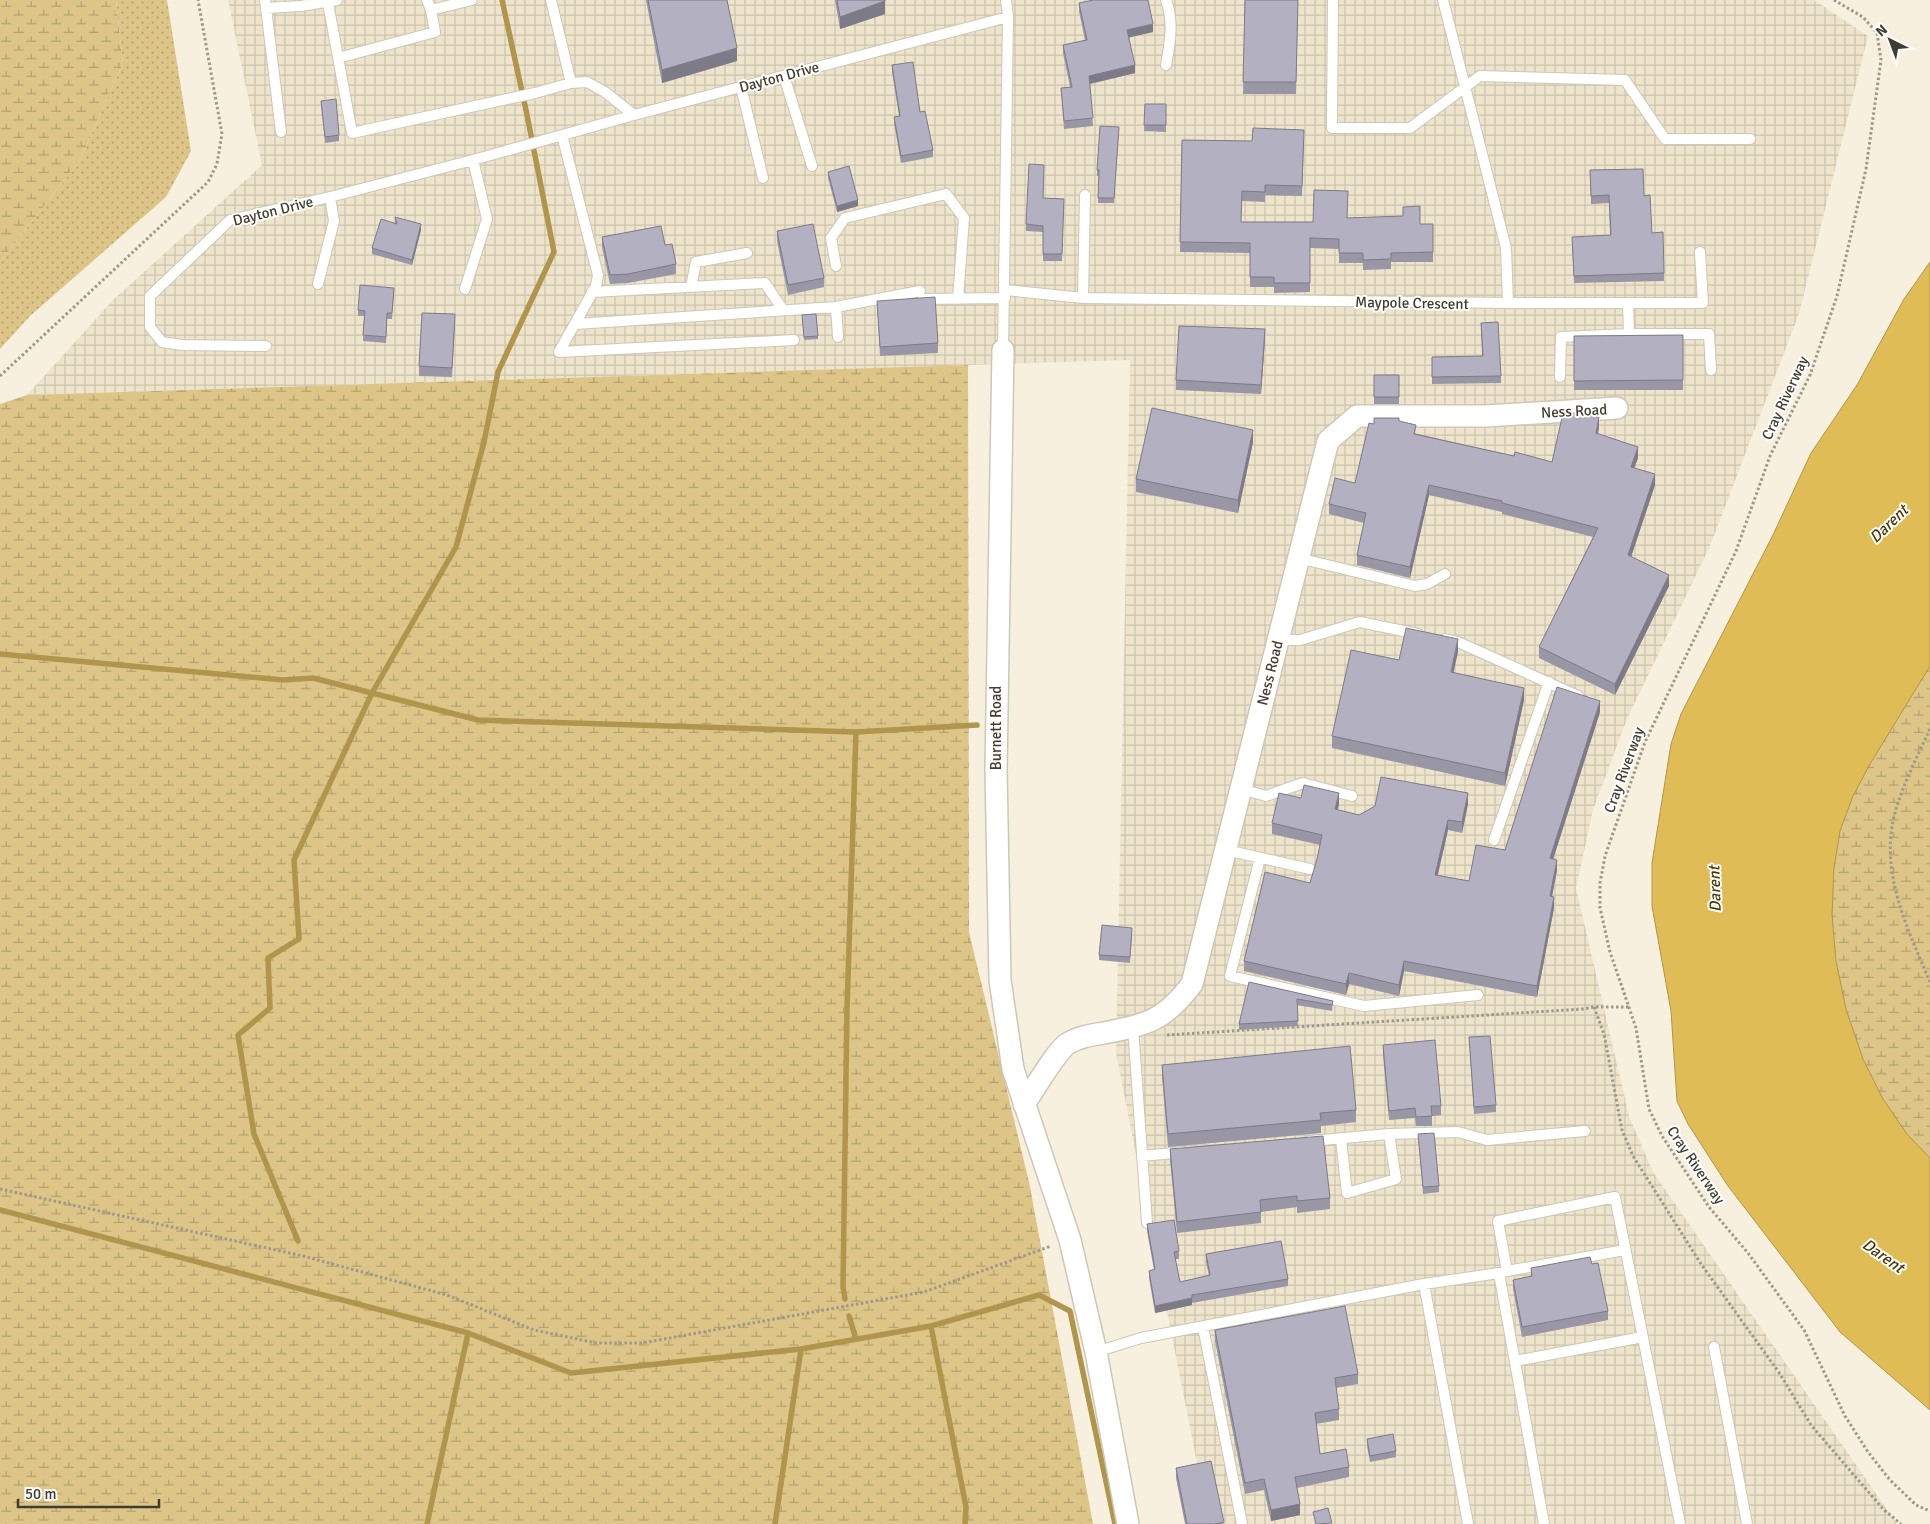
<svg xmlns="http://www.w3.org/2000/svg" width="1930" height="1524" font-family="Signika,sans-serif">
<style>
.industrial{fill:url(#industrial-grid)}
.grass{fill:url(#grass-dots)}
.wetland{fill:url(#wetland-marsh)}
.water{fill:#dfbc56;stroke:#af964c}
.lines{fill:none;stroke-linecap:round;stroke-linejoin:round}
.stream{stroke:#af964c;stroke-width:5.5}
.service-casing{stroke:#cdc7b6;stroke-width:12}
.minor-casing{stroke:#cdc7b6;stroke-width:24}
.path{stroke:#9d988c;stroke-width:3;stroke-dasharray:2.5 2.5;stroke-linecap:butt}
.service{stroke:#fff;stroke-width:10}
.minor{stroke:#fff;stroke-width:21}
.wall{fill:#9997a6}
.shaded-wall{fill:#7d7b87}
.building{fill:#b2b0c1;stroke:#7d7b87}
.labels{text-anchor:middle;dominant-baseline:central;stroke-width:4;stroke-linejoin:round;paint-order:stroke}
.street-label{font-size:15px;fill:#3f3c35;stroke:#fffefa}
.water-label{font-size:16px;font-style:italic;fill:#493a0e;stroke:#fffefa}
</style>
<defs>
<pattern id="industrial-grid" width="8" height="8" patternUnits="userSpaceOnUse" patternTransform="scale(1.25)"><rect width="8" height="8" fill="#eee4cb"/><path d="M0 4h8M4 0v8" fill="none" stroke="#cdc4af"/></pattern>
<pattern id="grass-dots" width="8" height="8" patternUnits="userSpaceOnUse" patternTransform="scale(1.25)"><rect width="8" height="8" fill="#dcc587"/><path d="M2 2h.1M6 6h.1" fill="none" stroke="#b4a16f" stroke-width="1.8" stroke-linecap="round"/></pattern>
<pattern id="wetland-marsh" width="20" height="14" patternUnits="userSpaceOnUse" patternTransform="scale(1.25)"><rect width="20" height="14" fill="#dcc587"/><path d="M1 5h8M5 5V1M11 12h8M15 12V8" fill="none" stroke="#b4a16f"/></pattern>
</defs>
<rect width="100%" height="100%" fill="#f7f0de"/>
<!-- industrial -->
<path class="industrial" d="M228 0H1814L1868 36 1799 314 1710 546 1627 719 1593 810 1576 888 1629 1116 1653 1172 1897 1524H1209L1116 1053 1130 360 27 395 113 300 262 165Z"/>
<!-- grass -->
<path class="grass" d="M116 0H167L191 151 166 197 30 316 0 349V262L80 160 123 63Z"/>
<!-- wetland -->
<path class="wetland" d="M0 0H116L123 63 80 160 0 262Z
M968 365 969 932 1029 1182 1093 1524H0V404L27 395Z
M1930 547V1292L1764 871Z"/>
<!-- water -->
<path class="water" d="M1930 262V666L1870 764 1853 796 1840 831 1834 868 1832 915 1836 961 1846 1009 1863 1059 1883 1099 1907 1134 1930 1158V1410L1840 1332 1728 1186 1688 1124 1677 1101 1671 1011 1652 906V863L1671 744 1681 714 1773 535 1811 453 1857 385 1904 299Z"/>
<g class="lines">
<!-- stream -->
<path class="stream" d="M0 654 283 680 313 678 478 720 856 732 977 725
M0 1210 468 1333 571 1373 801 1349 931 1326 1039 1295 1070 1311 1115 1524
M298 1241 254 1134 238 1035 270 1008 268 958 299 939 294 860 372 693 456 547 484 442 498 372 554 252 526 110 502 0
M845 1299 843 1287 847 1009 856 732
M849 1316 856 1339
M931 1326 966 1507 965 1524
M427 1524 468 1333
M775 1524 801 1349"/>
<defs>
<path id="service" d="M265 0 266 8 301 6 337 0
M427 0 431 10
M551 0 571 83
M1166 0C1174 22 1170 42 1166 65
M1333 0 1332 128H1410L1480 76 1625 80 1665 139H1750
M328 3 352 133 535 93 571 83 587 82 605 92 634 115
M266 8 281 132
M338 58 435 32 431 10 472 0
M784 76 812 166
M741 87 763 178
M562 135 598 275 596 286 559 352 794 340
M836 266 831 238 845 218 946 194 964 218 958 299
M318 284 334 221 330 197
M691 287 696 262 747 253
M465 289 487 219 473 160
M1005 290 1083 298 1508 303 1506 248 1443 0
M592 292 765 283 783 310
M1083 298 1085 195
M923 299 1005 298
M1508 303H1703L1700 252
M836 307 920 291
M575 324 836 307 838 337
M1629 334H1709L1711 370
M266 346 182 345 162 342 150 327V296L230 220 330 197 473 160 634 115 1008 17
M1003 350 1008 17 1006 0
M1560 377 1561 337 1629 334 1628 303
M1298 558 1415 586 1427 584 1445 574
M1445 639 1458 642 1578 696
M1278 640H1300L1360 622 1418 634
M1241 789 1266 796 1303 783 1352 796
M1494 840 1549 682
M1226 850 1310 869
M1260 858 1230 976 1364 1006 1478 995
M1133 1027 1147 1223
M1341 1139 1347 1193 1396 1179 1389 1134
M1310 1141 1389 1134 1458 1132 1487 1140 1585 1131
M1142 1156 1184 1152
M1507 1271 1625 1250
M1499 1273 1507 1271 1498 1221 1615 1197 1680 1524
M1424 1284 1468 1524
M1203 1327 1242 1524
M1714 1347 1747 1524
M1096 1352 1141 1338 1424 1284 1499 1273 1544 1524
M1515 1361 1643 1337"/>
<path id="minor" d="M1003 350 996 770 1000 980 1013 1069 1070 1240 1096 1352 1128 1524
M1024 1104C1034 1090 1055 1053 1067 1044 1078 1037 1091 1035 1104 1033 1148 1024 1164 1021 1192 984L1328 441 1357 416H1486L1617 408"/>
</defs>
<!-- service casing -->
<use href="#service" class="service-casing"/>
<!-- minor casing -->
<use href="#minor" class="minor-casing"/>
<!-- path -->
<path class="path" d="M1834 0 1863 17 1877 33 1881 60 1866 169 1837 296 1810 375 1770 456 1736 551 1645 742 1605 856 1600 883V908L1610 952 1636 1028 1649 1109 1662 1136 1709 1207 1748 1253 1804 1330 1845 1416 1868 1452 1890 1480 1916 1505 1930 1511
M0 376 208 182 217 164 222 134 198 0
M1930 729C1919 753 1906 778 1898 803 1876 866 1906 925 1930 982
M1594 1007 1604 1034 1622 1130 1633 1156 1701 1264 1780 1374 1811 1425 1883 1509 1901 1524
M1167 1035 1583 1009 1594 1007H1630
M0 1189 303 1256 447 1295 534 1330 596 1343H642L924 1292 1051 1246"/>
<!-- service -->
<use href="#service" class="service"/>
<!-- minor -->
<use href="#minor" class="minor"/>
</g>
<!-- wall -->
<path class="wall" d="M646 0H727L737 61 662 83Z
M835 0H885V14L840 29Z
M1245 0H1298L1296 94H1243Z
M1079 3 1153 32 1129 37 1135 73 1090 84 1093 126 1064 129 1061 88 1070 87 1063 53V45L1085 40 1079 11Z
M892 65 920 112 933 150V157L901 163 894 123V117L899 116 892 72Z
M321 101 339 135V141L325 143Z
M1145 104H1166V132L1144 131Z
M1119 127 1114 203H1098L1099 176H1097V170Z
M1182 140 1252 141 1304 140 1302 196 1265 195V202L1242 201 1241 222H1313L1347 218 1403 216V207L1420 224H1433V262H1391V269L1363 270V263H1339V249L1310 248V292L1274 293V287H1250V253L1180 252Z
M1590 170 1644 196 1652 233 1664 273V281L1574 283 1572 245 1610 235 1609 203 1591 204Z
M828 172 858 206 837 212 828 178Z
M1043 198 1064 199 1062 261H1043V232L1026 231V224Z
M395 217 421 230 412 265 372 254V248L395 223Z
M777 231 824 278V287L788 295 777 241Z
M602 237 665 245 676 264V274L628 283 610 284 602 247Z
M394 293 392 319H387L386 343 363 341 364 316H358V310Z
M877 301 938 343V353L880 356Z
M816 314 818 339 804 340 802 315Z
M1481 323 1501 376V383L1432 384V357L1482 356Z
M455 324 452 377 419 376V366Z
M1683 335V390H1574V336Z
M1265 339 1261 394 1176 390V380Z
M1374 375H1399V404H1374Z
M1374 424 1514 456 1552 462 1599 427 1598 434 1638 458 1634 468 1655 485 1631 557 1669 586 1615 695 1539 658V647L1593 537 1502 514V512L1429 495 1410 578 1357 565V555L1364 523 1329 514V504L1355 483Z
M1253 442 1238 513 1136 492V479Z
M1458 652 1453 672 1524 700 1505 786 1332 748V736L1399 660Z
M1600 712 1553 859 1557 870 1552 896 1554 908 1537 997 1404 971 1399 996 1349 984 1346 995 1244 971V961L1310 883 1317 859 1320 845 1272 834V823L1301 798 1339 804 1338 810 1359 815 1468 804 1462 833 1448 830 1438 875 1469 881 1505 850Z
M1132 933 1130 963 1099 960V955Z
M1249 982 1333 1001 1332 1011 1297 1005 1298 1026 1239 1030V1024Z
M1469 1037 1496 1105V1112L1474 1114Z
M1383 1045 1441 1106V1115L1432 1116V1126H1416L1415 1118 1389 1120 1383 1055Z
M1162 1065 1356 1110V1122L1321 1126V1133L1168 1147 1162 1077Z
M1418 1134 1439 1186V1192L1423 1194Z
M1170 1149 1330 1198V1209L1297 1213V1207L1261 1212V1223L1177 1233 1170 1160Z
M1147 1224 1179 1251V1259H1175L1180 1282 1209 1276 1206 1262V1254L1288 1279V1286L1192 1303V1305L1155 1313 1149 1278V1271L1154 1270 1147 1231Z
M1531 1268 1608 1311V1320L1522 1337 1513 1289V1280L1531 1276Z
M1215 1330 1358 1374V1384L1336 1388 1339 1409V1420L1316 1424 1320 1454 1349 1467V1477L1297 1488 1300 1515 1271 1521 1264 1490 1245 1494 1215 1341Z
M1367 1439 1396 1451V1457L1370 1462 1367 1446Z
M1176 1468 1224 1524H1185L1176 1478Z"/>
<!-- shaded-wall -->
<path class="shaded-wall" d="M885 1V14L840 29V17Z
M1153 24V32L1127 38V30Z
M737 48V61L662 83V70Z
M1135 65V73L1089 84V76Z
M858 200V206L837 212V206Z
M421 224V230L412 265V260Z
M1265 329V339L1261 394V385Z
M1599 417V427L1596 443V433Z
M1253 430V442L1238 513V500Z
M1638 447V458L1631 477V467Z
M1655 474V485L1628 566V555Z
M1429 485V495L1410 578V567Z
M1669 575V586L1615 695V684Z
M1458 639V652L1451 684V672Z
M1524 688V700L1505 786V773Z
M1600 701V712L1550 869V858Z
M1339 793V804L1335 820V809Z
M1468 793V804L1462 833V822Z
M1448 820V830L1435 885V875Z
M1557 860V870L1550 907V896Z
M1554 897V908L1537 997V986Z
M1404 961V971L1399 996V985Z
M1349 973V984L1346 995V984Z
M1192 1298V1305L1155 1313V1306Z
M1300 1504V1515L1271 1521V1510Z"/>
<!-- building -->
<path class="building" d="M648 0H727L737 48 662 70Z
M837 0H885V1L840 17Z
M1093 0H1148L1153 24 1127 30 1135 65 1089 76 1093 118 1064 121 1061 88 1072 87 1063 45 1087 40 1079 3Z
M1245 0H1298L1296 82H1243Z
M913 62 920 112 925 111 933 150 901 156 894 117 900 116 892 65Z
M336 99 339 135 325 137 321 101Z
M1145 104H1166V125H1144Z
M1100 126 1119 127 1114 198H1098L1099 170H1097Z
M1253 128 1304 130 1302 186 1265 185V192L1242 191 1241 222H1313L1314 190 1348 191 1347 218 1403 216V207L1420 206V224H1433V252L1391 253V259L1363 260V253H1339V239L1310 238V283H1274V277H1250V243L1180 242 1182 140 1252 141Z
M1029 164 1044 165 1043 198 1064 199 1062 254H1043V226L1026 224Z
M849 166 858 200 837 206 828 172Z
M1643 169 1644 196 1650 195 1652 233 1663 232 1664 273 1574 276 1572 237 1611 235 1609 195 1591 196 1590 170Z
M395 217 421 224 412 260 372 248 381 219 397 224Z
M813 224 824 278 788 285 777 231Z
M661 226 665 245 672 244 676 264 628 274 610 275 602 237Z
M360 285 394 288 392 313H387L386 337 363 335 365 311 358 310Z
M935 297 938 343 880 347 877 301Z
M422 313 455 314 452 368 419 366Z
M816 314 818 336 804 337 802 315Z
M1498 322 1501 376 1432 377V357L1483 356 1481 323Z
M1179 326 1265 329 1261 385 1176 380Z
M1683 335V380L1574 381V336Z
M1374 375H1399V397H1374Z
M1152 408 1253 430 1238 500 1136 479Z
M1563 413H1578L1599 417 1596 433 1638 447 1631 467 1655 474 1628 555 1669 575 1615 684 1539 647 1598 528 1502 503V501L1429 485 1410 567 1357 555 1366 513 1329 504 1335 478 1355 483 1369 423 1374 424V418H1399V421L1416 425 1414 434 1514 456 1515 452 1552 462Z
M1406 628 1458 639 1451 672 1524 688 1505 773 1332 736 1351 650 1399 660Z
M1557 687 1600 701 1550 858 1557 860 1550 896 1554 897 1537 986 1404 961 1399 985 1349 973 1346 984 1244 961 1265 872 1310 883 1317 859 1322 835 1272 823 1279 793 1301 798 1304 785 1339 793 1335 809 1359 815 1375 806 1381 777 1468 793 1462 822 1448 820 1435 875 1469 881 1476 845 1505 850Z
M1102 925 1132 928 1130 957 1099 955Z
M1249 982 1333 1001 1332 1005 1297 999 1298 1021 1239 1024Z
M1490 1036 1496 1105 1474 1107 1469 1037Z
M1435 1040 1441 1106H1431L1432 1116 1416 1117 1415 1108 1389 1111 1383 1045Z
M1350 1046 1356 1110 1320 1113 1321 1120 1168 1134 1162 1065Z
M1434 1133 1439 1186 1423 1187 1418 1134Z
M1323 1136 1330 1198 1297 1201V1196L1260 1200 1261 1212 1177 1222 1170 1149Z
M1174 1220 1179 1251 1174 1252 1180 1282 1210 1275 1206 1254 1281 1241 1288 1279 1192 1295V1298L1155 1306 1149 1271 1155 1269 1147 1224Z
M1590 1257 1592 1264 1598 1263 1608 1311 1522 1327 1513 1280 1532 1276 1531 1268Z
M1345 1306 1358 1374 1335 1378 1339 1409 1315 1413 1320 1454 1346 1449 1349 1467 1295 1477 1300 1504 1271 1510 1264 1479 1245 1483 1215 1330Z
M1393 1434 1396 1451 1370 1456 1367 1439Z
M1211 1461 1224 1522 1215 1524H1187L1176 1468Z
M1328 1508 1332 1523 1316 1524 1313 1512Z"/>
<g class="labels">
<!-- street labels -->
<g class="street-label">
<text transform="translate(779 77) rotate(-15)">Dayton Drive</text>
<text transform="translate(273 211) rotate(-14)">Dayton Drive</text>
<text transform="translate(1412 303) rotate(1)">Maypole Crescent</text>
<text transform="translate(1785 398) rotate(-65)">Cray Riverway</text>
<text transform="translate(1574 411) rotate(-3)">Ness Road</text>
<text transform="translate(1270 673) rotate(-76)">Ness Road</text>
<text transform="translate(996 728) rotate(-90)">Burnett Road</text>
<text transform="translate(1624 770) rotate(-70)">Cray Riverway</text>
<text transform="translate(1696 1165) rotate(56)">Cray Riverway</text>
</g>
<!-- water labels -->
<g class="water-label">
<text transform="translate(1889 524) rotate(-44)">Darent</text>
<text transform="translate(1715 889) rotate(-92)">Darent</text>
<text transform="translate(1883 1256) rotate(35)">Darent</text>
</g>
</g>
<!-- north arrow -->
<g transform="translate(1890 40) rotate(318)" stroke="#fffefa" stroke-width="4" paint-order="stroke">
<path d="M0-4L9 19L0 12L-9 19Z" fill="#3f3c35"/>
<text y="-8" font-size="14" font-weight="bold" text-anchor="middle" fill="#3f3c35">N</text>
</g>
<!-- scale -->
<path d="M18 1499v8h141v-8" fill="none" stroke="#3f3c35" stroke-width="2.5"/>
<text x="25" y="1499" font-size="15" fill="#3f3c35" stroke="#fffefa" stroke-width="4" paint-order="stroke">50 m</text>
</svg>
